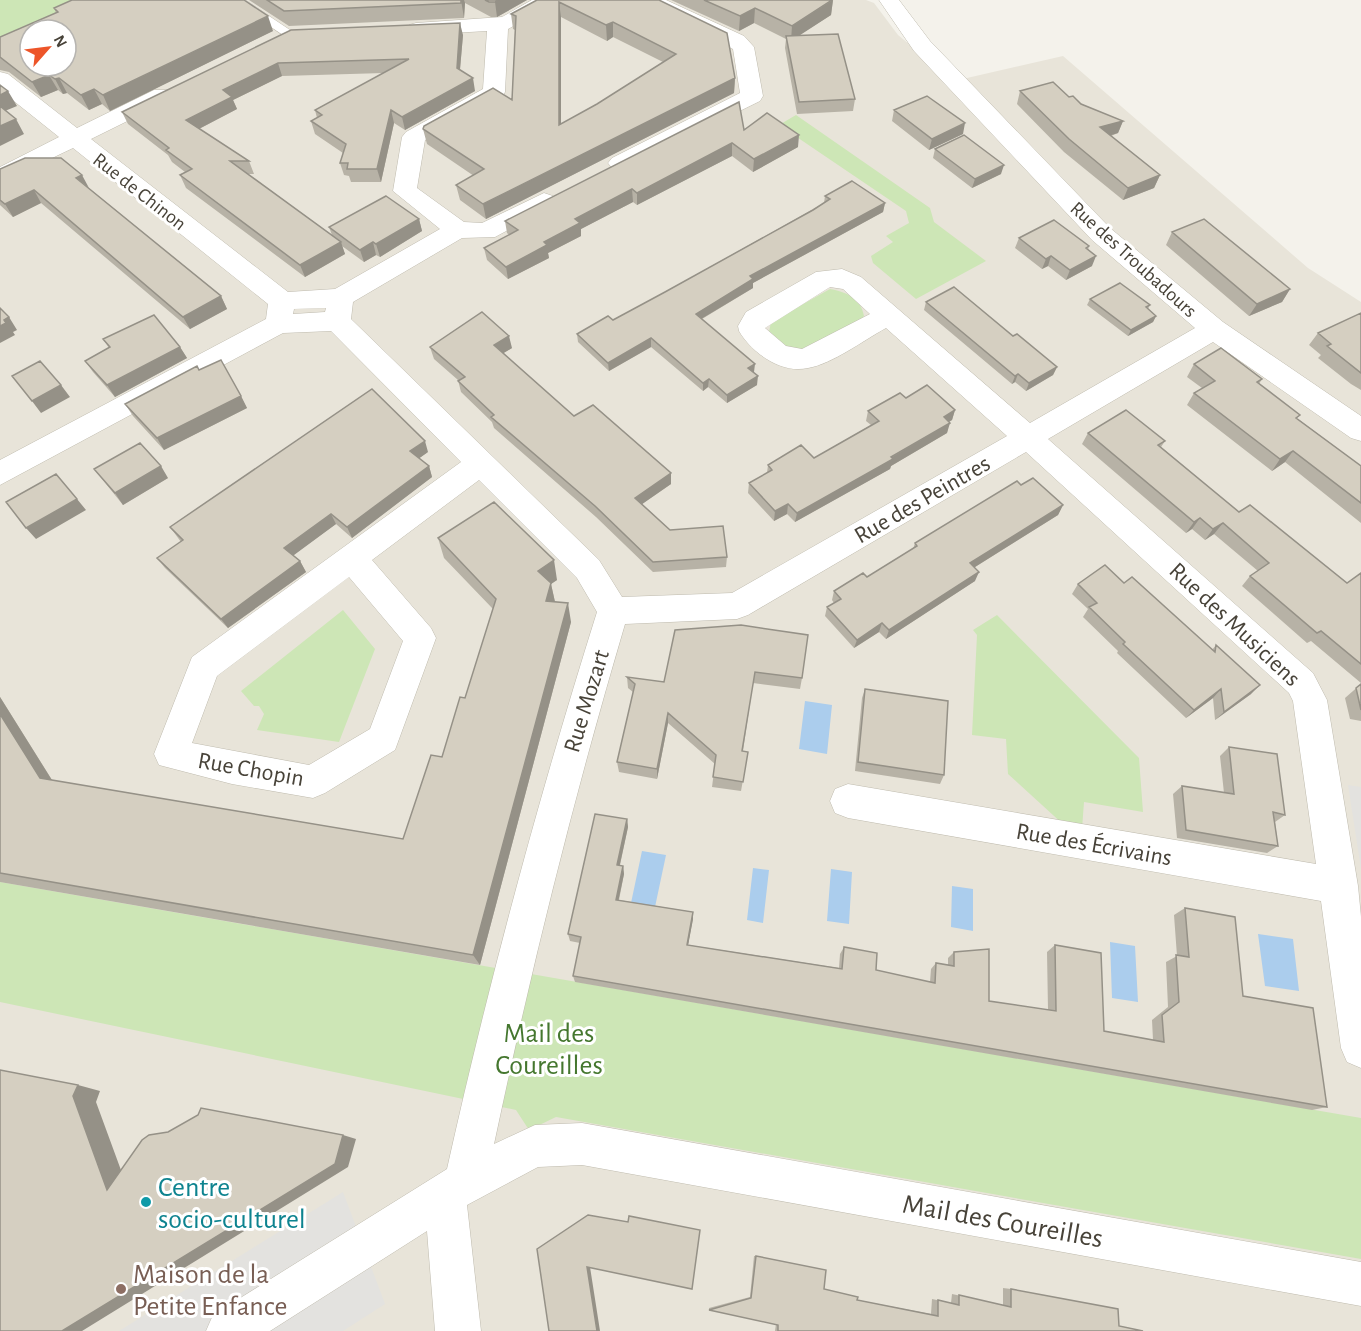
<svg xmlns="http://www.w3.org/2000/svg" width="1361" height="1331" font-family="'Alegreya Sans',sans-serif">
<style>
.residential{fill:#e8e4d9;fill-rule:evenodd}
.green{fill:#cde6b6}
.parking{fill:#e3e2df}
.water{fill:#abcded}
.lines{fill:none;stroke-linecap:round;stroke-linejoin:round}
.lane-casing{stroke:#bfbbae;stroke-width:1}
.street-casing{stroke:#bfbbae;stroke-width:1}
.lane{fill:#fff;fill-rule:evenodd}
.street{fill:#fff;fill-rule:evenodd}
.wall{fill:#b7b2a6;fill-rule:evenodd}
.shaded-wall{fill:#959187}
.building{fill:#d5cfc1;stroke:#959187;stroke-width:1.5;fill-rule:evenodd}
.culture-dot{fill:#0f9aa8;stroke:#fff;stroke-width:2}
.education-dot{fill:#8d6e63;stroke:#fff;stroke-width:2}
.labels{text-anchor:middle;stroke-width:6;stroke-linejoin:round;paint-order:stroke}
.far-street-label{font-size:20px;fill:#484339;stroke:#fff}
.street-label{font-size:24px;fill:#484339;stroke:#fff}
.near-park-label{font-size:28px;fill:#45772f;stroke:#fff}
.near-culture-label{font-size:28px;fill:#0d838f;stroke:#fff;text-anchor:start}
.near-street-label{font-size:28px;fill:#484339;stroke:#fff}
.near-education-label{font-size:28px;fill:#785e54;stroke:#fff;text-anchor:start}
</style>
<rect width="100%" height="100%" fill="#f4f2eb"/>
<!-- residential -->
<path class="residential" d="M0,0H866L874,3L898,35L954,81L1063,56L1308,268L1361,302V1331H0ZM30,30H66V66H30Z"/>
<!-- green -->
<path class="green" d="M0,0H92L0,41Z
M796,115L930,208L934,222L986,261L916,299L873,263L871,256L893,242L886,236L909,223L906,211L779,125Z
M830,289C846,292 861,298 864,316L858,323L801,352L785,349L769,332L771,322Z
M343,610L375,649L339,742L257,730L264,714L259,706H254L241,691Z
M997,615L1139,758L1143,812L1084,802L1082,829L1065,826L1008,774L1006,739L972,735L977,635L973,630Z
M0,882L1361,1118V1259L556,1117L529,1130L516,1110L0,1002Z"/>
<!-- parking -->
<path class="parking" d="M1348,785L1361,787V869Z
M343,1192L385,1304L343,1331H119Z"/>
<!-- water -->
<path class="water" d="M805,701L832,705L827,754L799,749Z
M642,851L666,855L655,907L631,903Z
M753,868L769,870L763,923L747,920Z
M831,869L852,872L849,924L827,921Z
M952,886L973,889V931L951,927Z
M1258,934L1293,939L1299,991L1265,986Z
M1110,942L1135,946L1138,1002L1112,998Z"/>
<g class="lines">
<defs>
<path id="lane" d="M231,0H245L296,34L294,37H286Z"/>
<path id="street" d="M532,0H557L554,4L508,29L505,92L502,97L425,140L417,188L464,222L482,223L544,193L553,196L556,201L553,206L495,237L462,238L353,302L351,319L599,560L622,597L732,593L1007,436L886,328C864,340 832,364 808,368C781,374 752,353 739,331L738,326L746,312L816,272L842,269L861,277L1030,423L1195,328L1092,240L914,51L879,0H899L930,41L1110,228L1223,322L1361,416V441L1351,438L1213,342L1048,439L1313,673L1327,700L1358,886L1361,917V1068L1347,1062L1341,1048L1321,901L848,818L835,813L830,801L835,789L848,784L1316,864L1293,701L1289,693L1026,452L748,615L737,619L625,624C574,796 531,969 494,1144L535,1125L582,1123L1361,1262V1306L582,1165L538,1167L467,1205L481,1331H435L427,1231L270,1331H206L213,1315L447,1169C489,981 539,796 597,612L577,578L479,480L372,560L431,628L436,638L395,750L325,793L313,798L232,784L159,765L154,754L192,657L461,462L331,331L283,333L0,485V460L266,319L268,304L73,148L0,183V167L59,137L0,90V72L8,74L77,128L154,90H170L173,95L170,100L91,139L288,292L335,289L440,229L393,191L402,137L406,132L483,89L487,31L416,35L409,33L405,29L409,25L416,23L502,17ZM830,287L843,289L870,314L802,349L786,346L765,328ZM326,308L325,312L293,314L294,309ZM349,577L403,641L370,729L309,765L192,743L217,676Z
M639,0H666L744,36L754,47L763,96L760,101L620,170L612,168L608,163L612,158L740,93L733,49L642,4Z"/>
</defs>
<!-- lane casing -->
<use href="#lane" class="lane-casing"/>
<!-- street casing -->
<use href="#street" class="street-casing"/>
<!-- lane -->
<use href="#lane" class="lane"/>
<!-- street -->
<use href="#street" class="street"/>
</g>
<!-- wall -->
<path class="wall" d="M249,0H527L497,17H491L465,3L464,18L289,26Z
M536,0H659L735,78L734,93L486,219L460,200L456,185L474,176L427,144L423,129L512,100L515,30L513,29L511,14ZM561,17L607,41L613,37L663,62L597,104L561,124Z
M671,0H833L831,15L799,35L855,99L853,111L797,114L785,48L786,39L754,23L739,31Z
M54,8L273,31L110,111L102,104L89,110L67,93L63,94L58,90L41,97L9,72L0,70V37L56,13Z
M291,30L463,35L460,70L475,91L405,130L394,123L381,182H351L349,176L344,175L340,163L343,153L315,134L311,121L317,118L315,110L384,73L282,76L233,100L237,109L199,129L249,161L254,174H248L332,235L329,227L419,219L422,231L380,257L376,255L364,262L342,246L345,254L305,277L186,188L180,175L185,172L172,162L168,155L128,124L122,112Z
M1020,91L1069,97L1081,104L1123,121L1118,133L1111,136L1160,175L1154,188L1123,200L1064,152L1017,104Z
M894,110L963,134L929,150L892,121Z
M744,130L798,147L753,172L732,156L637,205L633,202L581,229V236L548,253L549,258L508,279L487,260L484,248L509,235L507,233L505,221Z
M935,149L1001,174L972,188L933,158Z
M0,169L89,188L221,296L227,309L190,329L41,203L13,217L0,205Z
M825,196L885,203L883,212L753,283V288L702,319L754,372L757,385L727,403L708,387L703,391L651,347L609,371L578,342L577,334L613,320L665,292L824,203Z
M1172,232L1290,289L1282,302L1249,316L1166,245Z
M1019,238L1089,246L1088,250L1092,266L1066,280L1048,266L1042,269L1015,248Z
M1090,299L1150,305L1148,309L1156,316L1153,322L1128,336L1087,305Z
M926,302L1013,336L1057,367L1053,375L1026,391L1015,382L1012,384L924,310Z
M1361,313V390L1351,384L1318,358L1321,355L1309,345L1318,333Z
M103,339L180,347L187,358L115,397L93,372L85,361L109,348Z
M430,347L512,348L503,353L574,416L671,473V484L642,504L670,530L727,557L726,567L653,572L596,517L494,428L492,422L461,392L458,380L434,359Z
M1194,364L1262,379L1259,384L1300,415L1297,418L1361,466V523L1285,462L1272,471L1187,405L1194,393L1202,388L1187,377Z
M199,370L241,396L247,408L164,450L133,416L125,404Z
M906,398L955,410L952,420L949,422L947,433L891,466L890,469L795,522L787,514L774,521L748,493L749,483L767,473L768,465L814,458L871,425L866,421L868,411Z
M1088,433L1165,441L1161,447L1239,512L1347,583L1361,573V683L1311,641L1307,643L1242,586L1250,576L1258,571L1214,534L1205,540L1192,529L1186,533L1082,444Z
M428,452L419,458L429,466L432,477L352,538L336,524L293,555L300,561L306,572L228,628L165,568L157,558L181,542L170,527Z
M94,469L168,478L123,505Z
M1021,485L1063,505L1058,515L975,567V581L886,639L879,632L854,648L825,616L827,607L834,603L832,600L834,591L867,577L913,549L915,543Z
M438,538L557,580L551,584L555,602L571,622L480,965L0,882V697L52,780L403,839L442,757L465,698L493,609L444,558Z
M1124,583L1212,650L1216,645L1251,694L1215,720L1213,698L1186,718L1117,653L1118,651L1083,617L1088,609L1072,594L1078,584Z
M675,630L802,678L800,689L753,683L743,751L748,752L741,791L712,787L715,764L668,723L657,779L619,772L617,762L633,692L628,688L627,677L664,682Z
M1361,684V721L1350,719L1345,698Z
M865,689L944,775L940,784L855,771L862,698Z
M1229,747L1285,815L1275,822L1278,846L1267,853L1177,838L1173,794L1182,786L1224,793L1220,756Z
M627,819L628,827L620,865L623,866L624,874L619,900L693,912V919L688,945L839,968L840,954L844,947L876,970L930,982L931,969L936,963L948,965V958L954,952L989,1001L1048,1010L1047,952L1055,945L1104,1031L1153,1040L1152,1020L1168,1007L1166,962L1177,956L1174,915L1185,908L1243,996L1327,1107L1312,1110L575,982L573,976L580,943L570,941L568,934Z
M754,1256H756L824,1289L857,1300L931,1314L932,1299L951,1303L952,1294L1003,1305V1288L1011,1289L1119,1326L1143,1331H775L776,1324L709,1310V1308L750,1297Z"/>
<!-- shaded-wall -->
<path class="shaded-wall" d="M461,0H464L465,3L464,18Z
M498,0H527L497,17L495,2Z
M833,0L831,15L791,41L792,26Z
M559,2L561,17V140L559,125Z
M755,8L754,23L739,31L740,16Z
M268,16L273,31L110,111L103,95Z
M613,22V37L607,41L606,25Z
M460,23L463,35L459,80L457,68Z
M278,63L282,76L233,100L237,109L191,133L186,120L223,90Z
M49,75L58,90L41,97L32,82Z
M59,78L67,93L63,94L55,79Z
M473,78L475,91L405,130L402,117Z
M735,78L734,93L486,219L483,204Z
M94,89L102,104L89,110L81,95Z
M8,91L17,106L0,113V95Z
M391,110L394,123L381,182L377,169Z
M16,119L24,134L0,146V126Z
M1123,121L1118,133L1095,140L1100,127Z
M965,123L963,134L929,150L932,139Z
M799,135L798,147L753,172L754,159Z
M732,143V156L637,205V193Z
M1004,165L1001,174L972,188L975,179Z
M82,175L89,188L76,178Z
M1160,175L1154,188L1123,200L1128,188Z
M632,189L633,202L581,229V236L548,253L549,258L508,279L506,267L544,242L575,219Z
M34,190L41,203L13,217L5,204Z
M885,203L883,212L753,283V288L696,322V314L750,276Z
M419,219L422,231L380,257L376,244Z
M341,242L345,254L305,277L300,265Z
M373,242L376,255L364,262L360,250Z
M1051,256L1048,266L1042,269L1046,259Z
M1096,256L1092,266L1066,280L1070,270Z
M1290,289L1282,302L1249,316L1257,304Z
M221,296L227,309L190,329L183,317Z
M1156,316L1153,322L1128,336L1131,330Z
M9,317L17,330L13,332L15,335L0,343V326L4,320Z
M509,336L512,348L497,357L494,345Z
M651,338V347L609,371L608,363Z
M180,347L187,358L115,397L107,385Z
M755,364L754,372L747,377L748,368Z
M1057,367L1053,375L1026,391L1029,383Z
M1018,374L1015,382L1012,384L1015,376Z
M758,376L757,385L727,403V395Z
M709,379L708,387L703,391V383Z
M61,385L70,397L41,413L32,401Z
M241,396L247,408L164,450L157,438Z
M955,410L952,420L940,427L944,417Z
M950,423L947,433L891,466L890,469L795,522L797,513Z
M425,441L428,452L414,462L410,451Z
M1293,451L1285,462L1272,471L1280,459Z
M161,466L168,478L123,505L115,493Z
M429,466L432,477L352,538L347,527Z
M671,473V484L635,509V498Z
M77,499L86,510L36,539L26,528Z
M788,504L787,514L774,521L775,511Z
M1063,505L1058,515L967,572L970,563Z
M331,514L336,524L290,558L284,548Z
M1200,518L1192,529L1186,533L1194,522Z
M1223,523L1214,534L1205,540L1213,529Z
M554,560L557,580L551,584L555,602L550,619L538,571Z
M300,561L306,572L228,628L221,619Z
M979,572L975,581L886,639L889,630Z
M568,603L571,622L480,965L473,955Z
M882,623L879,632L854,648L857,640Z
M1260,685L1251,694L1215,720L1224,712Z
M1221,689L1213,698L1186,718L1194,710Z
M0,697L60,793L40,778L0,714Z
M668,713V723L657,779V769Z
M627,819L628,827L618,873L617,865Z
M623,866L624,874L617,907L616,900Z
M693,912V919L687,951V945Z
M78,1085L100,1091L96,1102L129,1192L107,1190L73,1096Z
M343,1135L356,1139L348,1167L82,1331H62Z
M587,1267H590L600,1331H597Z"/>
<!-- building -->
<path class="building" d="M72,0H244L268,16L103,95L94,89L81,95L59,78L55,79L49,75L32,82L0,57V37L58,12L54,8ZM30,30H66V66H30Z
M267,0H461V3L284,11Z
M485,0H498L495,2H489Z
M537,0H659L727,33L735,78L483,204L456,185L484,169L423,129L424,126L493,88L512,100L516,16L511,14ZM559,2L606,25L613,22L676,54L597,104L559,125Z
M704,0H832L792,26L755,8L740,16Z
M460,23L457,68L473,78L402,117L391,110L377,169H347L348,163H340L346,144L311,121L322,115L315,110L409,59L278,63L223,90L232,97L186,120L249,161H230L341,242L300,265L180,175L192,169L166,150L169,148L122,112L291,30Z
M838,34L855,99L799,102L786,36Z
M1053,82L1069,97L1073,96L1081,104L1123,121L1100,127L1160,175L1128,188L1069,139L1020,91Z
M0,85L8,91L0,95Z
M927,96L965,123L932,139L894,110Z
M739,102L744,130L767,113L799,135L754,159L732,143L637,193L632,189L575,219L580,223L544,242L547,245L506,267L484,248L518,230L505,221Z
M0,106L16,119L0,126Z
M964,135L1004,165L975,179L935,149Z
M25,158H61L82,175L76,178L221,296L183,317L34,190L5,204L0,200V169Z
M852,181L885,203L750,276L753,279L696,314L755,364L748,368L758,376L727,395L709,379L703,383L651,338L608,363L577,334L608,316L613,320L665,292L813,210L830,199L825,196Z
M386,196L419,219L376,244L373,242L360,250L329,227Z
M1204,219L1290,289L1257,304L1172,232Z
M1054,220L1089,246L1086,248L1096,256L1070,270L1051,256L1046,259L1019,238Z
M1120,283L1150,305L1146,307L1156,316L1131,330L1090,299Z
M954,287L1013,336L1017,334L1057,367L1029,383L1018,374L1015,376L926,302Z
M0,308L9,317L4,320L6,323L0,326Z
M482,312L509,336L494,345L574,416L593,405L671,473L635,498L670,530L723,526L727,557L653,562L595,506L491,417L494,415L458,381L465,377L430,347Z
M1361,313V373L1327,346L1331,344L1318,333Z
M154,315L180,347L107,385L85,361L110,347L103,339Z
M1221,348L1262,379L1257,382L1300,415L1296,418L1361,466V503L1293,451L1280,459L1194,393L1215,381L1194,364Z
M221,360L241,396L157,438L125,404L197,366L199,370Z
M40,361L61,385L32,401L12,376Z
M927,385L955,410L944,417L950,423L891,457L893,459L797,513L788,504L775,511L749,483L772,470L768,465L801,445L814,458L879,421L868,411L900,393L906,398Z
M372,389L425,441L410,451L429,466L347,527L331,514L284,548L300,561L221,619L157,558L183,540L170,527Z
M1126,410L1165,441L1158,445L1239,512L1250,505L1347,583L1361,573V664L1321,631L1317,633L1250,576L1269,563L1223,523L1213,529L1200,518L1194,522L1088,433Z
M140,443L161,466L115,493L94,469Z
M56,474L77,499L26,528L6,502Z
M1033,478L1063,505L970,563L979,572L889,630L882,623L857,640L827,607L841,599L834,591L863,573L867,577L917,546L915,543L1017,481L1021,485Z
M494,502L554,560L538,571L551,583L546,601L568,603L473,955L0,873V714L40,778L403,839L431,755L442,757L460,697L465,698L496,599L438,538Z
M1105,565L1124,583L1132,577L1215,652L1216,645L1260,685L1224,712L1221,689L1194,710L1123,644L1125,642L1089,607L1097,603L1078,584Z
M741,625L808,635L802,678L755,672L742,751L748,752L743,782L713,777L716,755L668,713L657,769L617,762L635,684L627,677L664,682L675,630Z
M1361,684V710L1356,688Z
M865,689L948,701L944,775L858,762Z
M1229,747L1277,754L1285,815L1273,812L1278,846L1186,830L1182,786L1234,794Z
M595,814L627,819L617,865L623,866L616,900L693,912L687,945L842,969L844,947L877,953L876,970L935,983L936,963L954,966V952L989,949V1001L1056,1011L1055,945L1101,953L1104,1031L1164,1042L1162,1015L1179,1002L1176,955L1189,957L1185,908L1235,917L1243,996L1313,1008L1327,1107L573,976L581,937L568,934Z
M0,1070L78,1085L73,1096L107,1190L142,1140L149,1135L168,1132L198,1115L201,1108L343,1135L335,1164L62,1331H0Z
M588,1215L628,1222L629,1216L700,1230L692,1289L587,1267L597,1331H549L537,1249Z
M756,1256L826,1270L824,1289L858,1297L857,1300L938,1316V1300L959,1305V1295L1011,1307V1289L1118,1309L1119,1326L1143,1331H778V1325L709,1310L751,1298Z"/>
<!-- markers -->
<circle class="culture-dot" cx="146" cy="1202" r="6"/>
<circle class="education-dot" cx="121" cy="1289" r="6"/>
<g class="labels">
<!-- far-street labels -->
<g class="far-street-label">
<text transform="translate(140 191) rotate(38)" y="7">Rue de Chinon</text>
<text transform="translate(1134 259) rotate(42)" y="7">Rue des Troubadours</text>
</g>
<!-- street labels -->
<g class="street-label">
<text transform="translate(922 499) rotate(-30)" y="8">Rue des Peintres</text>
<text transform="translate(1235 624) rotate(43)" y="8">Rue des Musiciens</text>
<text transform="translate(586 701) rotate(-73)" y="8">Rue Mozart</text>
<text transform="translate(251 769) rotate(10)" y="8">Rue Chopin</text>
<text transform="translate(1094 844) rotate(10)" y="8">Rue des Écrivains</text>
</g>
<!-- near-park labels -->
<g class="near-park-label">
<text x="549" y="1042">Mail des<tspan x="549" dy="32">Coureilles</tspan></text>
</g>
<!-- near-culture labels -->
<g class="near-culture-label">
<text x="158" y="1196">Centre<tspan x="158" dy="32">socio-culturel</tspan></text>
</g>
<!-- near-street labels -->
<g class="near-street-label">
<text transform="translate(1003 1220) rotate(10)" y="10">Mail des Coureilles</text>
</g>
<!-- near-education labels -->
<g class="near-education-label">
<text x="133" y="1283">Maison de la<tspan x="133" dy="32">Petite Enfance</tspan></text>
</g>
</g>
<!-- north arrow -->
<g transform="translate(48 48) rotate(62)"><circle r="28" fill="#ffffff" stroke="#b6b4b0" stroke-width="1.5"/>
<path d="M0-4.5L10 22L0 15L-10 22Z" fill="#ed5529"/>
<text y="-9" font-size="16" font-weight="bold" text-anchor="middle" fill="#484339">N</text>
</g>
</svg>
